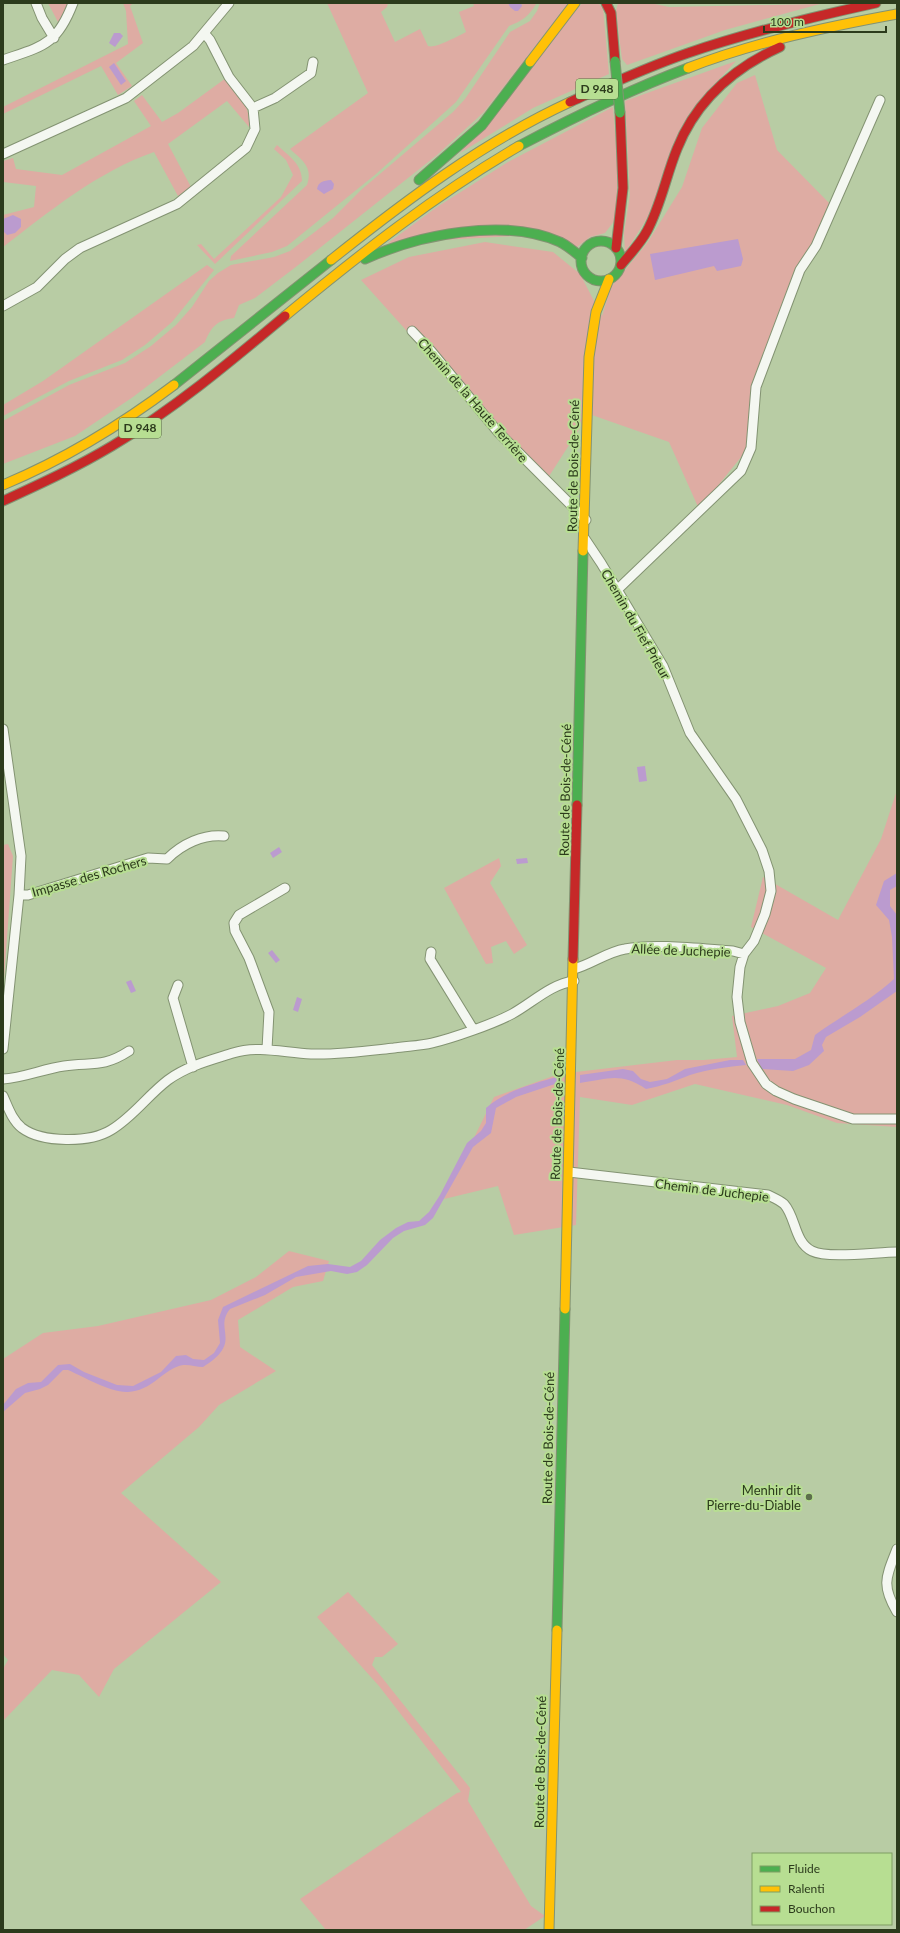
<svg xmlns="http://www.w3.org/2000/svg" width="900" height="1933" font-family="Lato,sans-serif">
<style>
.green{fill:#deaca3}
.water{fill:#bb9bcf}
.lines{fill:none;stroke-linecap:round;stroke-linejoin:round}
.street-casing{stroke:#839372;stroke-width:11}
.fast-casing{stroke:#839372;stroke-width:11}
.slow-casing{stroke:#839372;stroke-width:11}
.jam-casing{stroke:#839372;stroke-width:11}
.street{stroke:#f4f7f1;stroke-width:9}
.fast{stroke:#4caf50;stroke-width:9}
.slow{stroke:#ffc107;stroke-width:9}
.jam{stroke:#c62828;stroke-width:9}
.fast-bridge-casing{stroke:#839372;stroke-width:11;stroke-linecap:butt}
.fast-bridge{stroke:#4caf50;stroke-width:9}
.poi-dot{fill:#5d6e4c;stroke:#b7de92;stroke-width:1.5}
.labels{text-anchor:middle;stroke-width:4;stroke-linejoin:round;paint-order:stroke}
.shield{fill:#b7de92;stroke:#566c3f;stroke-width:1}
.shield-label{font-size:12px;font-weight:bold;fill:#2c3b1c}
.street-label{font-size:13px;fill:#2c3b1c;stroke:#b7de92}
.poi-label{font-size:13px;fill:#2c3b1c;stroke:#b7de92;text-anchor:end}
</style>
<rect width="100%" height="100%" fill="#b8cca4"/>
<!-- green -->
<path class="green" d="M48,3H68L56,28L58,22Z
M123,3H133L130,6L143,43L116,63L132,86L118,95L101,66L3,114V107L128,44L126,11Z
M327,3H388L387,7L381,12L395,42L420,29L428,46C435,49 458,36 466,32L459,12L474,6L473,3H508L522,6L521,3L536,4C529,16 522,21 509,26L456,102L376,174L287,246L272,252L230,261L231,256L307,185C313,167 303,161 290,149L368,93Z
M540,3H569L484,112L437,155L297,266L255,298L239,305L234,318C217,320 211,327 205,342L133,397L75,436L3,464V421L69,385L125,363L151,346L176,325L192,307L209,281L218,273L231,265L274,257L290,251L333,218L361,190L453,112L465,99L510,32L530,21L537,11Z
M582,3H598L603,8L609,74L533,108L460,153Z
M618,3H650L669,7L820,4L725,30L627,65L622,59L616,11Z
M736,61L702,98L651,212L625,253L624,233L630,195L625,101Z
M755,75L777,150L833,207L760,365L746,451L699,509L669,442L589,414L544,484L361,280L409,257L485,242L553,252L580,274L602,316L611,287L648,242L682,187L702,128L737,83Z
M226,78C240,95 250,104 249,127L227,101L168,144L191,187L178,196L154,152C97,172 50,211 3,247V215L34,207L36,186L3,182V161L13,158L16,169L62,175L151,126L134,101L142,95L162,122L178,113Z
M613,107L618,175L615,220L605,233L590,237L577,247L548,234L388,243L437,207L508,162Z
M277,145C289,156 302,164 302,181L215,264L197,245L201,244L214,259L281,197L293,175L286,160L274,149Z
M207,265L214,270L172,322L145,345L122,360L69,381L3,416V405L43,381Z
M897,790V1127L837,1123L787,1105L695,1084L632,1105L580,1097L576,1225L514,1235L498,1186L444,1199L494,1097L559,1074L677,1060H704L737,1057L732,1016L778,1006L810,993L826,968L751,927L763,877L838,920L881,839Z
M8,844L13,856L3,992V845Z
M499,858L501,866L490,883L527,945L514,954L506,941L491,947L493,963L486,964L444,888Z
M289,1251L329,1261L323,1281L293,1287L238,1320L240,1347L276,1371L219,1405L199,1427L121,1493L221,1582L114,1669L99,1697L79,1675L52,1670L3,1721V1669L8,1660L3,1654V1359L43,1333L98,1326L211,1300L256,1277Z
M348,1592L398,1644L382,1657H375L372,1665L470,1788L468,1801L531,1906L545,1916L524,1930H326L300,1899L457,1793L461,1792L379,1686L317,1617Z"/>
<!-- water -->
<path class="water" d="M508,3H521L522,6L518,11H515L510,7Z
M114,33H120L123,36L115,47L109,43Z
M114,63L126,81L121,85L109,67Z
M331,180L334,184L333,189L324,194L317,189C319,181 323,181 331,180Z
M13,215L21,219V227L15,233L7,235L3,231V219Z
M738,239L743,259L741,266L717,271L714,266L655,280L650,254Z
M645,766L647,781L639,782L637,767Z
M279,847L282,852L273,858L270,853Z
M527,858L528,863L517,864L516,859Z
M897,873V886L890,890V906L897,915V991L860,1017L826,1037L822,1045L824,1051L809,1065L793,1071L762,1069L757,1059H795L811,1050L815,1035C841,1016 870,1001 894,979L892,937L889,920L876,905L884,881Z
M272,950L280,960L276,963L268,953Z
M131,980L136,991L131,993L126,982Z
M297,997L302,999L298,1012L293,1010Z
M730,1060H743L746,1065C728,1067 708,1069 690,1075C675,1081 662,1086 646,1089C620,1072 609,1079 580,1083V1075L623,1069L633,1071L641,1079L650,1082L667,1079L685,1069Z
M559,1076L558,1083L516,1097L496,1108L491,1133L473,1147L433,1218L425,1225L404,1231L393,1238L367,1265L357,1272L347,1274L331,1271L296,1277L265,1295L230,1309C213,1330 244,1342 203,1367C195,1367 186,1363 179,1366C161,1372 151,1391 128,1392C111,1393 84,1377 68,1370H63L48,1385L40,1389L25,1393L3,1412V1405L16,1389L28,1383L41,1382L58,1365L70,1364L84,1372L117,1385L133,1386L161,1372L176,1356L186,1355L193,1359L204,1360L214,1353L220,1343L218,1320L223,1307L308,1266L328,1264L350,1267L361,1261L380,1240L396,1228L408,1222L419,1221L429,1212L440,1195L467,1143L481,1131L486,1123V1108C506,1090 534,1084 559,1076Z"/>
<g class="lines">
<defs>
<path id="street" d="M36,3L42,18L54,38
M3,60C43,46 57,45 73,3
M253,108L275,98L311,73L313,62
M3,154L126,98L193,46L229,3
M3,306L37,287L65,259L80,248L177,204L246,148L255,129L253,108L229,77L210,40L204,33
M412,331L431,351L498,432L586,520
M585,539L601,563L663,666L690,733L736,799L762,850L769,871L771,891L765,914L754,941L744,954L740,967L737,997L740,1022L752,1063L766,1084L776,1091L794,1099L853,1119H897
M618,589L741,471L751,448L756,387L800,270L816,246L880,100
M3,729L21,856L19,895L3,1049
M19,895H28L148,858L167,859C182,844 203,834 224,836
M431,952L430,959L473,1029
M574,969C592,964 607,952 625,949C654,943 703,949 733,951L744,954
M178,985L173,998L193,1067
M267,1049L269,1012L249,958L235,931L234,923L239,915L285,888
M3,1079C23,1078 43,1069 64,1066C91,1062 103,1068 129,1051
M3,1096C8,1107 12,1120 22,1128C42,1143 90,1143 111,1130C133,1117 148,1095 168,1080C187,1066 211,1060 233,1053C259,1045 285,1053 311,1054C339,1055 367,1051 394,1048C406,1046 420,1046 432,1043C453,1038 493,1024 512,1014C532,1003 551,984 574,981
M569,1172L768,1195C774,1198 779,1200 784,1204C796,1217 794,1242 812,1251C828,1259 877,1252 897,1252
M897,1549C886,1577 881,1585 897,1612"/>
<path id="fast" d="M519,146C574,117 629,90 688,68
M419,180L482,125L530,62
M581 261a20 20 0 1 1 40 0a20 20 0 1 1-40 0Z
M365,259C418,235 504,217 560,242C568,246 575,252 582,258
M174,385L331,260
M577,805L583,551
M557,1630L565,1309"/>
<path id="slow" d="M530,62L575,3
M688,68C755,42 826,27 897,14
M331,260C405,201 483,142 570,102
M285,316C360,254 435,195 519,146
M3,485C65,459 121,425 174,385
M583,551L589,357L596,312L609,279
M565,1309L573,959
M549,1930L557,1630"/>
<path id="jam" d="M606,3L611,13L615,61
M570,102C608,85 647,67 688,53C749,32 812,17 876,3
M616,248L623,188L620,113
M621,265C630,254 640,244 647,231C661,205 666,176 677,149C696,101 734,68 780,47
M3,501C40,484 77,467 112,446C174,409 230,362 285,316
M573,959L577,805"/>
</defs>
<!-- street casing -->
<use href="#street" class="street-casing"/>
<!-- fast casing -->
<use href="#fast" class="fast-casing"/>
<!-- slow casing -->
<use href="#slow" class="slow-casing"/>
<!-- jam casing -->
<use href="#jam" class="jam-casing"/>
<!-- street -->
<use href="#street" class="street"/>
<!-- fast -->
<use href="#fast" class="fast"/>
<!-- slow -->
<use href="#slow" class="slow"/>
<!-- jam -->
<use href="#jam" class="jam"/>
<defs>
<path id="fast-bridge" d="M615,61L620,113"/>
</defs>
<!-- fast-bridge casing -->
<use href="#fast-bridge" class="fast-bridge-casing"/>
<!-- fast-bridge -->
<use href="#fast-bridge" class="fast-bridge"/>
</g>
<!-- markers -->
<circle class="poi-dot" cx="809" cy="1497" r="4"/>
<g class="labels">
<!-- shield labels -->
<g class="shield">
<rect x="576" y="79" width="42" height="20" rx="3"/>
<rect x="119" y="418" width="42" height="20" rx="3"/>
</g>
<g class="shield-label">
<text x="597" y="93">D 948</text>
<text x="140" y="432">D 948</text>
</g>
<!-- street labels -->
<g class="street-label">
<text transform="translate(473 400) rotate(49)" y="5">Chemin de la Haute Terrière</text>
<text transform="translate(573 466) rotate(-89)" y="5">Route de Bois-de-Céné</text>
<text transform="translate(636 624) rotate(60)" y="5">Chemin du Fief Prieur</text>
<text transform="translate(565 790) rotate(-89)" y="5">Route de Bois-de-Céné</text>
<text transform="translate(89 876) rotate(-16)" y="5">Impasse des Rochers</text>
<text transform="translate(681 950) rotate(2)" y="5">Allée de Juchepie</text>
<text transform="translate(557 1114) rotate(-88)" y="5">Route de Bois-de-Céné</text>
<text transform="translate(712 1190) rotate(7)" y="5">Chemin de Juchepie</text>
<text transform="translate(548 1438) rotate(-89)" y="5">Route de Bois-de-Céné</text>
<text transform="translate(540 1762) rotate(-89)" y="5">Route de Bois-de-Céné</text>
</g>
<!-- poi labels -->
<g class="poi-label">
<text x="801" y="1495">Menhir dit<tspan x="801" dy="15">Pierre-du-Diable</tspan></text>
</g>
</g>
<!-- border -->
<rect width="900" height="1933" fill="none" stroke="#2c3b1c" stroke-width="8"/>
<!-- legend -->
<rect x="752" y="1853" width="140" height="72" fill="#b7de92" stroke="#7f9d63"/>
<rect x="760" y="1866" width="20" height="6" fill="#4caf50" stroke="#7f9d63"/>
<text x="788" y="1873" font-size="12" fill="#2c3b1c">Fluide</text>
<rect x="760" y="1886" width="20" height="6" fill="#ffc107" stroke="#7f9d63"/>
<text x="788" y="1893" font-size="12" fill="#2c3b1c">Ralenti</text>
<rect x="760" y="1906" width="20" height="6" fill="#c62828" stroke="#7f9d63"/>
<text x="788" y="1913" font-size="12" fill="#2c3b1c">Bouchon</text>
<!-- scale -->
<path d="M764 26v6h122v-6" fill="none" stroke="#2c3b1c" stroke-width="2"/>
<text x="770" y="26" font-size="12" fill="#2c3b1c" stroke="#b7de92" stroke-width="3" paint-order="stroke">100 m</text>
</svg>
